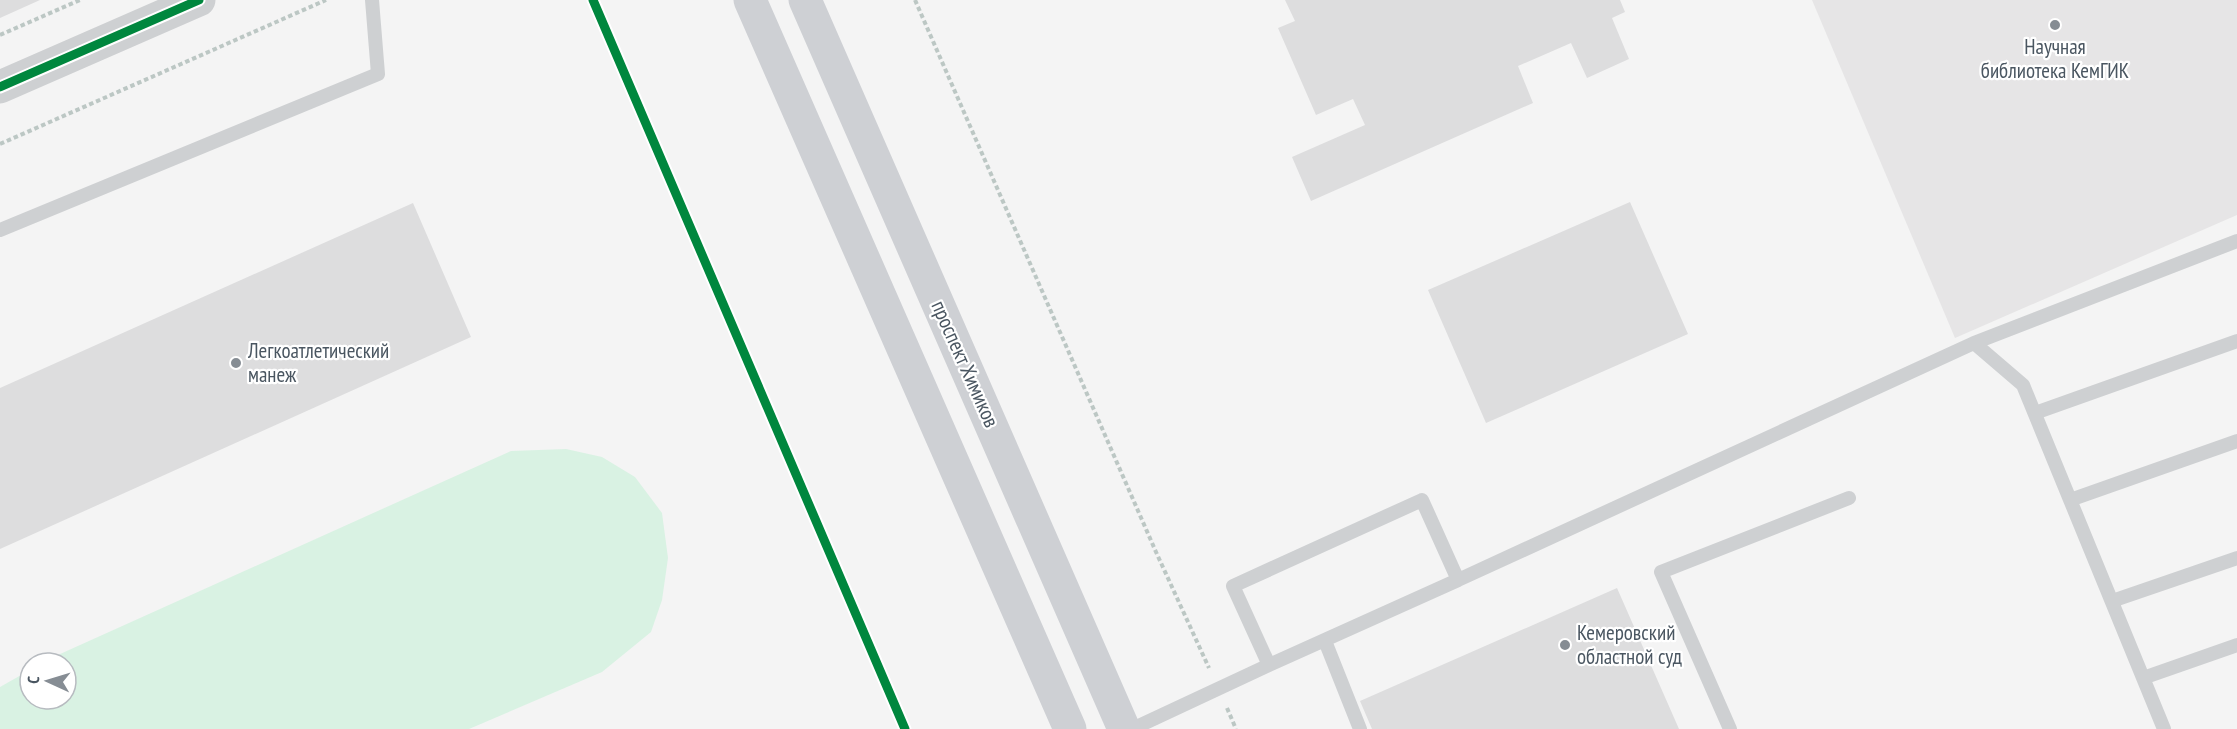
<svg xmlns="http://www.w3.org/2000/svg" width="2237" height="729" font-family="'PT Sans Narrow',sans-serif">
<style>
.education{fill:#e6e5e6}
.green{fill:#d9f2e3}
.building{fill:#ddddde}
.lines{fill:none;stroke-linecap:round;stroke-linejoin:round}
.path{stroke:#bcc7c4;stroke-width:4;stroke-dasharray:4.5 3;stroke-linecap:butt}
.service{stroke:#ced0d2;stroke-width:14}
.tertiary{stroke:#ced0d2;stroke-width:33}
.secondary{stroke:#ced0d4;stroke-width:33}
.cycleway-casing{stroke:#fff;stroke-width:13}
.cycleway{stroke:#00873e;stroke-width:9}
.poi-dot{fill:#868d94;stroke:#fff;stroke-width:2}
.labels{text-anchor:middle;stroke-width:4.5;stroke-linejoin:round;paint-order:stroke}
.poi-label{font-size:21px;fill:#4a5661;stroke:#fff;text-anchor:start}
.street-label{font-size:21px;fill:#4a5661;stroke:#fff}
</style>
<rect width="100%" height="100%" fill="#f4f4f4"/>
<!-- education -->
<path class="education" d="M1812,0H2237V215L1955,338Z"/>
<!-- green -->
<path class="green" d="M566,449L602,457L635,477L662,513L668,558L662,600L651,632L602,672L469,729H0V687L30,670V699H66V663H41L49,659L511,451Z"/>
<!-- building -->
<path class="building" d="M0,0H40L0,18Z
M1285,0H1620L1625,12L1612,18L1629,59L1587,78L1571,43L1518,66L1533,103L1311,201L1292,157L1365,125L1353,99L1316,115L1278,28L1295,21Z
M1630,202L1688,334L1486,423L1428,290Z
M413,203L471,337L0,549V388Z
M1617,588L1679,729H1372L1360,701Z"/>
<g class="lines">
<!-- path -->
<path class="path" d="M593,0L905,729
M915,0L1156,552L1209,668
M0,35L80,0
M0,144L326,0
M1227,708L1236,729"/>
<!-- service -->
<path class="service" d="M0,230L378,74L372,0
M1974,343L2023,385L2164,729
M2035,413L2237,341
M2070,500L2237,441
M1458,580L1974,343L2237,241
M2112,601L2237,558
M1325,641L1360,729
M2143,678L2237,645
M1132,729L1269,665L1458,580L1422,500L1233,586L1269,665
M1730,729L1661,572L1849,498"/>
<!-- tertiary -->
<path class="tertiary" d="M0,87L199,0"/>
<!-- secondary -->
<path class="secondary" d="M750,0L1070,729
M805,0L1124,729"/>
<defs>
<path id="cycleway" d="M593,0L905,729
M0,87L199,0"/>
</defs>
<!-- cycleway casing -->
<use href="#cycleway" class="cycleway-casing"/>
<!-- cycleway -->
<use href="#cycleway" class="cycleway"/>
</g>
<!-- markers -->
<g class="poi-dot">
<circle cx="2055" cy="25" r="6"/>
<circle cx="236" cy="363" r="6"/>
<circle cx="1565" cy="645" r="6"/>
</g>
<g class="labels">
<!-- poi labels -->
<g class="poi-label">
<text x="2055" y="54" text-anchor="middle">Научная<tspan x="2055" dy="24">библиотека КемГИК</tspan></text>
<text x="248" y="358">Легкоатлетический<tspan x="248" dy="24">манеж</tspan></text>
<text x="1577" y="640">Кемеровский<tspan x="1577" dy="24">областной суд</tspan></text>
</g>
<!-- street labels -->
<g class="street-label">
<text transform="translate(965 364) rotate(66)" y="7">проспект Химиков</text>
</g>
</g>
<!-- north arrow -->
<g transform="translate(48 681) rotate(274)"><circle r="28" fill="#ffffff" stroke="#b7bbc0" stroke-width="1.5"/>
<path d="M0-4.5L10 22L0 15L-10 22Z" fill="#868d94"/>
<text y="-9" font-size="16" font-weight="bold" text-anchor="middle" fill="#4a5661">С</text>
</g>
</svg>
